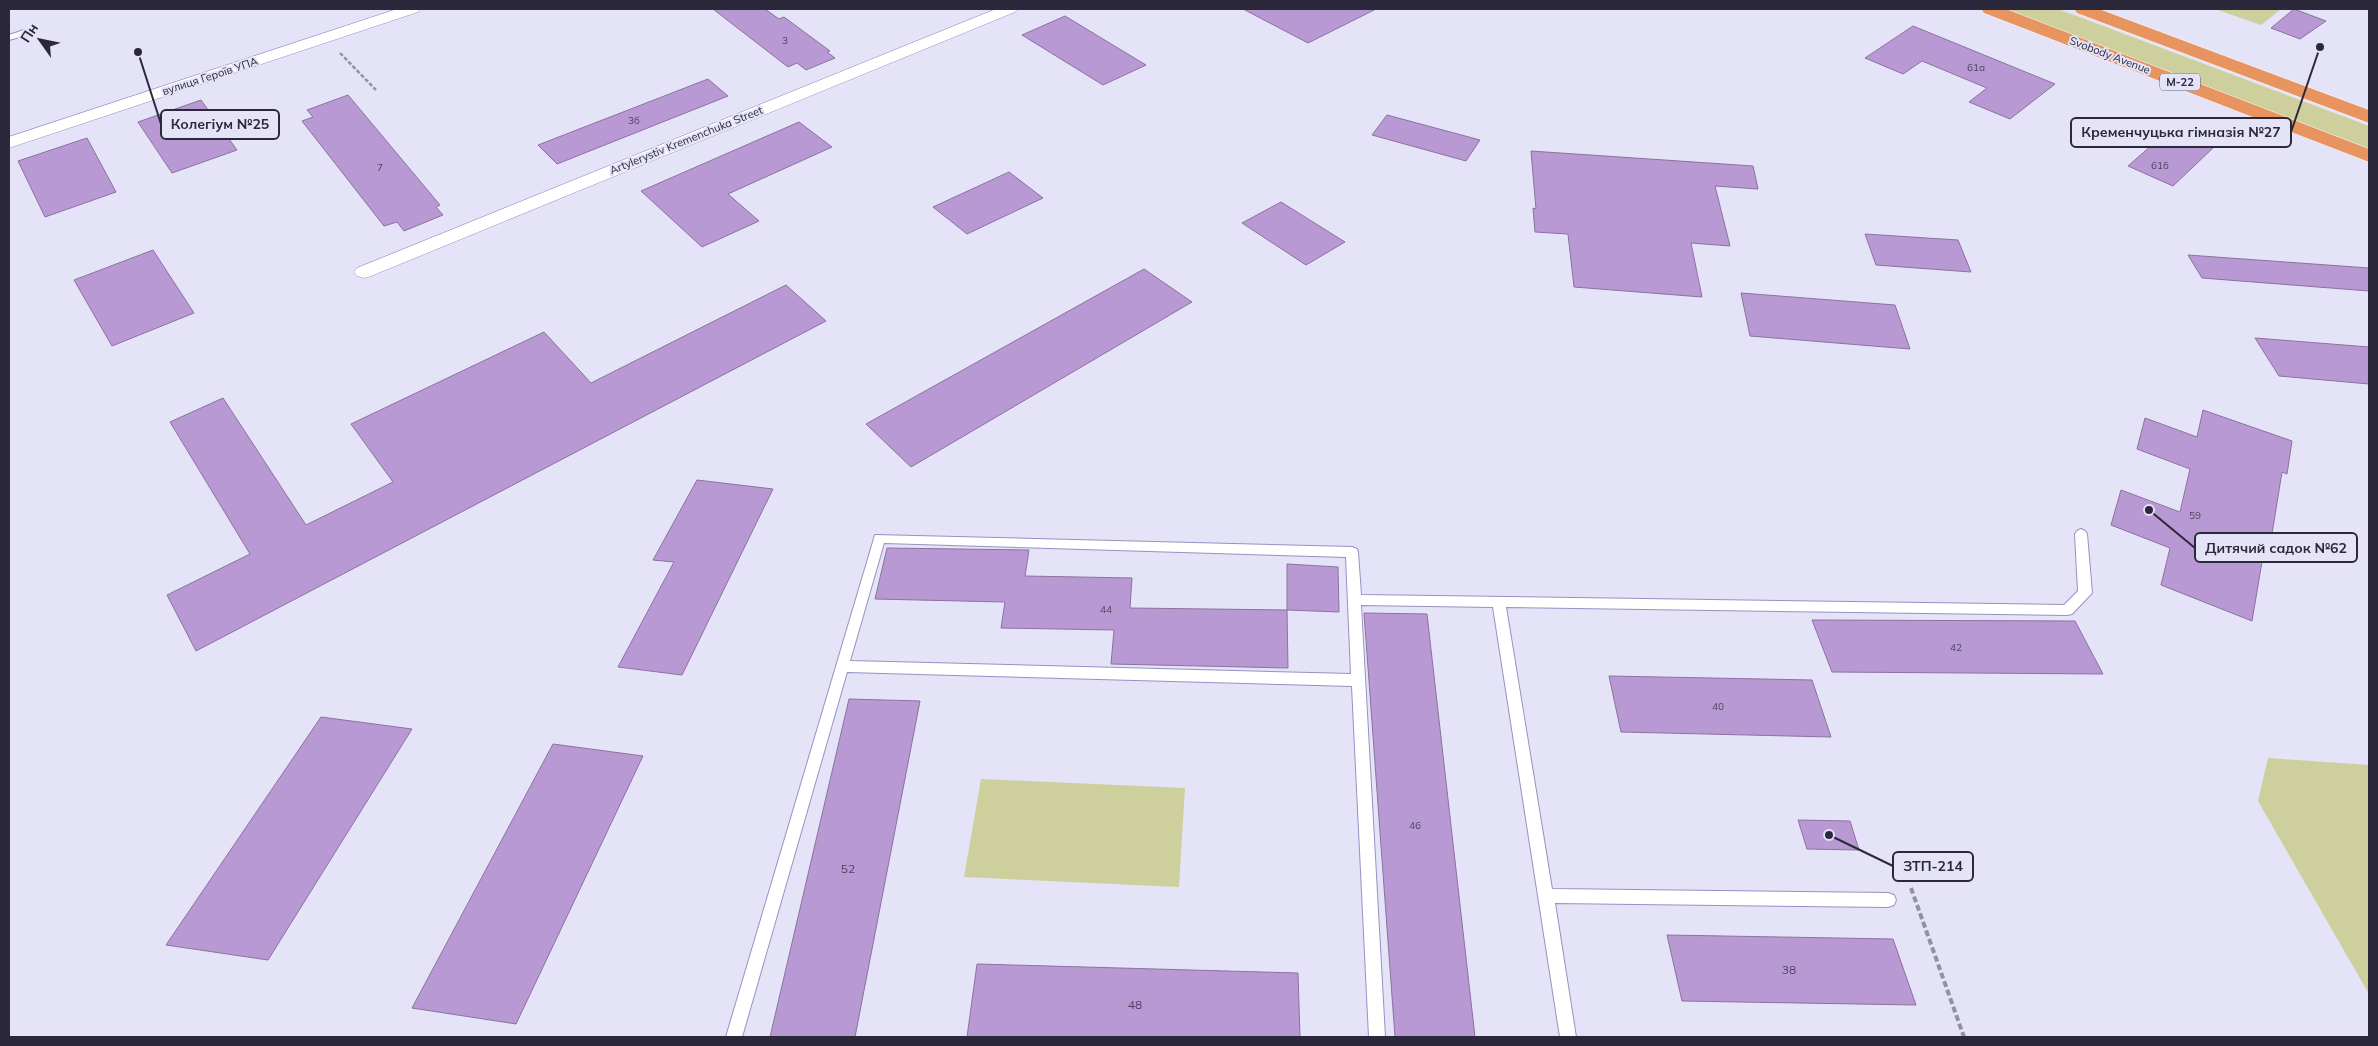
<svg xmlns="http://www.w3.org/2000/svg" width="2378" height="1046" font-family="Mulish,sans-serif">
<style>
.green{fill:#cdd09c}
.building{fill:#b999d3;stroke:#8b729f}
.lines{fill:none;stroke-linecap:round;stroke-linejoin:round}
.service-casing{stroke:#9791c3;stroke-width:2}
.minor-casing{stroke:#9791c3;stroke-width:1}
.trunk-casing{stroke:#fff;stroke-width:1}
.path-far1{stroke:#9290a4;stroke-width:2.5;stroke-dasharray:4 2;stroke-linecap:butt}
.path{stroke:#9290a4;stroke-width:4;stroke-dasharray:6 3;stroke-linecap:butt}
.service{fill:#fff;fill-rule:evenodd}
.minor{fill:#fff;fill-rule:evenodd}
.trunk{fill:#e79460;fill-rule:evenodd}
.labels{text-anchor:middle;stroke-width:4;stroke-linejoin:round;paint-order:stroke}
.number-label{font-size:10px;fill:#4e4462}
.far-street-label{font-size:11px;fill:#2b283c;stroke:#e4e3f8}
.shield{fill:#e4e3f8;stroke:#626074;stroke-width:1}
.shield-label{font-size:11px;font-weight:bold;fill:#2b283c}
.near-number-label{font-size:12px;fill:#4e4462}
.leader{fill:none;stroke:#2b283c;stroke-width:2}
.callout-dot{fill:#2b283c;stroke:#e4e3f8;stroke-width:2}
.callout{fill:#e4e3f8;stroke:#2b283c;stroke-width:2}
.callout-label{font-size:14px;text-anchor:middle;font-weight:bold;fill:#2b283c}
</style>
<rect width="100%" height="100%" fill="#e4e3f8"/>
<!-- green -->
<path class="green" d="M2006,9H2058L2369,126V149Z
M2215,9H2281L2261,25Z
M2268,758L2369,765V994L2258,801Z
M981,779L1185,788L1179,887L964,877Z"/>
<!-- building -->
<path class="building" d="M713,9H765L779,19L784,17L830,51L827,52L835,58L806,70L797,63L788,67Z
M1243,9H1376L1308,43Z
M2294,9L2326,21L2300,39L2271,28Z
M1065,16L1146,65L1103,85L1022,35Z
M1913,26L2055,84L2010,119L1969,102L1987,88L1922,61L1903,74L1865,58Z
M708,79L728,96L557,164L538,145Z
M348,95L440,205L436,207L443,215L404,231L397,222L384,226L302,121L313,117L307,110Z
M201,100L237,150L172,173L138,122Z
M1387,115L1480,140L1466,161L1372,135Z
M799,122L832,147L728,194L759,221L702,247L641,191Z
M2169,130L2213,148L2173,186L2128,166Z
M87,138L116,192L45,217L18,161Z
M1531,151L1753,166L1758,189L1715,186L1730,246L1691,243L1702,297L1574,287L1568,234L1535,232L1533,208L1536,209Z
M1009,172L1043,198L967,234L933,207Z
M1281,202L1345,242L1306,265L1242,223Z
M1865,234L1958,240L1971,272L1876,265Z
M153,250L194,313L112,346L74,280Z
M2188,255L2369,268V291L2202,278Z
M1144,269L1192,302L911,467L866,424Z
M786,285L826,321L196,651L167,595L250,554L170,422L223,398L306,525L393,482L351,424L544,332L591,383Z
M1741,293L1895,305L1910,349L1750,336Z
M2255,338L2369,347V384L2279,376Z
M2203,410L2292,441L2287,474L2282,472L2271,540L2266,538L2252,621L2161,585L2170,548L2111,525L2121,490L2180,512L2190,469L2137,449L2145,418L2197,437Z
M697,480L773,489L682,675L618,667L674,562L653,560Z
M887,548L1029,550L1025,576L1132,578L1130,608L1287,610L1288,668L1111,664L1114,630L1001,628L1005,602L875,599Z
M1287,564L1338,567L1339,612L1287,610Z
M1364,613L1427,614L1475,1037H1395Z
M1812,620L2075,621L2103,674L1832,672Z
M1609,676L1812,680L1831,737L1621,732Z
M849,699L920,701L855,1037H770Z
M321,717L412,729L268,960L166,945Z
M553,744L643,756L516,1024L412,1008Z
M1798,820L1850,821L1859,850L1807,849Z
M1667,935L1893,939L1916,1005L1682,1001Z
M977,964L1298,973L1300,1037H967Z"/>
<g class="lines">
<defs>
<path id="service" d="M24,30L27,31V35L9,40V35Z
M2081,529L2085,531L2087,534L2092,593L2072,614L2067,615L1506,607L1552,889L1888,893L1894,895L1896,900L1894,905L1888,907L1555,903L1576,1037H1560L1493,607L1361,605L1385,1037H1369L1352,686L847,672L742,1037H726L875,535L1352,547L1357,549L1358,552L1361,595L2064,605L2078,591L2075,534L2077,531ZM884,543L1346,557L1351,674L850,661Z"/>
<path id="minor" d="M397,9H420L418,12L9,148V137Z
M996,9H1017L1015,12L371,276L364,278L357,276L354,272L357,268Z"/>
<path id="trunk" d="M1981,9H2006L2369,149V162L1984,13Z
M2074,9H2099L2369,110V123L2077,13Z"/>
</defs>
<!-- service casing -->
<use href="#service" class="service-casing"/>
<!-- minor casing -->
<use href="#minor" class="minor-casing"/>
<!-- trunk casing -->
<use href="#trunk" class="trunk-casing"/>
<!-- path-far1 -->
<path class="path-far1" d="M340,53L376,90"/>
<!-- path -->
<path class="path" d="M1911,888L1964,1037"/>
<!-- service -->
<use href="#service" class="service"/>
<!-- minor -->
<use href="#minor" class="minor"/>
<!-- trunk -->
<use href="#trunk" class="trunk"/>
</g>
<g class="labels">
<!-- number labels -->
<g class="number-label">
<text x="785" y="44">3</text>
<text x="1976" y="71">61а</text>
<text x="634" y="124">3б</text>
<text x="2160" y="169">61б</text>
<text x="380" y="171">7</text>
<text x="2195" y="519">59</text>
<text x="1106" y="613">44</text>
<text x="1956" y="651">42</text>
<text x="1718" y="710">40</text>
<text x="1415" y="829">46</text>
</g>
<!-- far-street labels -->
<g class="far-street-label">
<text transform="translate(2110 55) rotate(21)" y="4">Svobody Avenue</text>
<text transform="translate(210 76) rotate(-18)" y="4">вулиця Героїв УПА</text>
<text transform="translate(686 140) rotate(-22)" y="4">Artylerystiv Kremenchuka Street</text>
</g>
<!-- shield labels -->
<rect class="shield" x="2160" y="73.5" width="40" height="17" rx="4"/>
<g class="shield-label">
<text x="2180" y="86">М-22</text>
</g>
<!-- near-number labels -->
<g class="near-number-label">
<text x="848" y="873">52</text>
<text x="1789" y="974">38</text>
<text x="1135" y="1009">48</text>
</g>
</g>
<!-- callouts -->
<path class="leader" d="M138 52L161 124M2320 47L2291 132M2149 510L2195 548M1829 835L1893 866"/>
<g class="callout-dot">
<circle cx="138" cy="52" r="5"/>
<circle cx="2320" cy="47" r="5"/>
<circle cx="2149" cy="510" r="5"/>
<circle cx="1829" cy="835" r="5"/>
</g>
<g class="callout">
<rect x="161" y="110" width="118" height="29" rx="5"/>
<rect x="2071" y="118" width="220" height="29" rx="5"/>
<rect x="2195" y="533" width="162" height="29" rx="5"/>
<rect x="1893" y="852" width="80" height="29" rx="5"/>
</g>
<g class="callout-label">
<text x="220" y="129">Колегіум №25</text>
<text x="2181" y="137">Кременчуцька гімназія №27</text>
<text x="2276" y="553">Дитячий садок №62</text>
<text x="1933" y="871">ЗТП-214</text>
</g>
<!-- border -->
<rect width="2378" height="1046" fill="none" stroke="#2b283c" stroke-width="20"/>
<!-- north arrow -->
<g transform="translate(40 40) rotate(303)" stroke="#e4e3f8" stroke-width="4" paint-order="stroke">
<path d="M0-4L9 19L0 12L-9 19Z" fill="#2b283c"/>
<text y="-8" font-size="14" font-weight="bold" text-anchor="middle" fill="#2b283c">Пн</text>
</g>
</svg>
